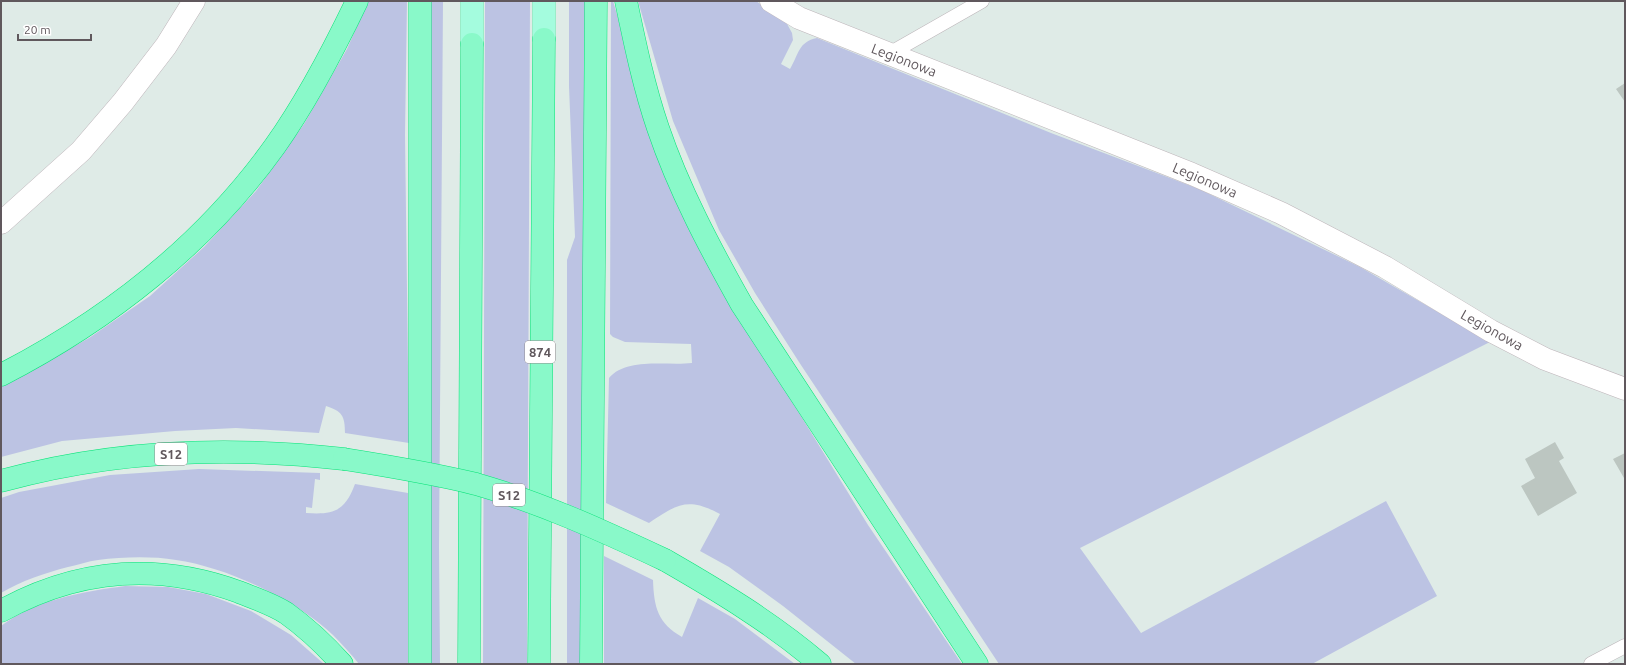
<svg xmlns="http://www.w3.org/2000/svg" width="1626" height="665" font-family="Ubuntu,sans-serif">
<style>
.green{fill:#bcc3e3}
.building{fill:#bcc6c1}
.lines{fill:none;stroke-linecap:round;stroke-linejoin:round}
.lane-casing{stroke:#bcb5b9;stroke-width:15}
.secondary-casing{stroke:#beb5ba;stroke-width:23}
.primary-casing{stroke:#58eca9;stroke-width:23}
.highway-casing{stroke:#08e378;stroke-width:23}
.lane{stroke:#fff;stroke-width:14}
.secondary{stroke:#fff;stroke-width:22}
.primary{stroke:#a4fcde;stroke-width:22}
.highway{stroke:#89f9c9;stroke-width:22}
.highway-bridge-casing{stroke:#08e378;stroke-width:23;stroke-linecap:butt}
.highway-bridge{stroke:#89f9c9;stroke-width:22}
.labels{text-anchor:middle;stroke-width:3;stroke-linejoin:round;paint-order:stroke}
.shield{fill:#fff;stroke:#908a8e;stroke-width:1}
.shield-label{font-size:13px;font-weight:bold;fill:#60585d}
.street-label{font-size:14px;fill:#60585d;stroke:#fff}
</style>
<rect width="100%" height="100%" fill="#dfebe7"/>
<!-- green -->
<path class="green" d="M368,1H407L405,135L409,443L345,433C345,416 342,411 326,406L319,433L236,428L175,431L62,441L1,457V387L89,338L150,296L204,247L256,191L304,124L347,49Z
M430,1H443L439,547L440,664H429Z
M485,1H530L527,664H483Z
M569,1H586L580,664H567V260L575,237L569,86Z
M611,1H613L632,64L727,296L868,525L962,664H856L783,606L729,567L700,551L720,514C688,497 677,504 649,523L606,503L609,378C627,357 667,366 692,363L691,344L625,342L613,337L610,334Z
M638,1H756L786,22L792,33L793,40L781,64L790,69C799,54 798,42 817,38L1051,133L1199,189L1360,267L1490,342L1080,548L1141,633L1386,501L1437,596L1312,664H999L799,362L755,293L719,230L673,121Z
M199,469L320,473V480L315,479L312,508L306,507V513C334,515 345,511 355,484L408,493V664H359C351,654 342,644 333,635C296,600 227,567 176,560C151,556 123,557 98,560C88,561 78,565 68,567C45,573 21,581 1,593V498L19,492L110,475Z
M604,556L653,580C654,608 658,623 682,637L698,598L735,619L795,664H604Z
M125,586L168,587L206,594L251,611L291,635L324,664H1V626C37,599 82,592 125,586Z"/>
<!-- building -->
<path class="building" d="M1625,83V102L1616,89Z
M1555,442L1564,458L1559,461L1577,493L1538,516L1521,486L1535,478L1525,459Z
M1625,453V477L1624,478L1613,459Z"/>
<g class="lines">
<defs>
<path id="lane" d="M889,54L982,1
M1591,664L1625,646"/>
<path id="secondary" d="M771,1L799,18L1192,174L1281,213L1385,267L1491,331L1545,359L1625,389
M1,223L81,151L123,102L166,46L194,1"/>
<path id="primary" d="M544,39V1
M472,44V1"/>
<path id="highway" d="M626,1C635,44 644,87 658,128C679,190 710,248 742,305L977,664
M1,375C108,320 205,244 275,146C307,101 333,51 357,1
M1,481C112,450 230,446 344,459
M665,560C719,591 772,623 820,664
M1,611C77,569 157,562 239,592C254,598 272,604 286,613C307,628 325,645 342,664
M420,664V1
M469,664L472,44
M539,664L544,39
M591,664L596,1"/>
</defs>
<!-- lane casing -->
<use href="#lane" class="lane-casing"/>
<!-- secondary casing -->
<use href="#secondary" class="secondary-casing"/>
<!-- primary casing -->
<use href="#primary" class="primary-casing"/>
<!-- highway casing -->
<use href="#highway" class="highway-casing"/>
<!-- lane -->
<use href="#lane" class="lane"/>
<!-- secondary -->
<use href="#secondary" class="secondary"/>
<!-- primary -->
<use href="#primary" class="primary"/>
<!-- highway -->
<use href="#highway" class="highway"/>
<defs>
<path id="highway-bridge" d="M344,459C388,466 432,473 476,484C542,503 603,531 665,560"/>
</defs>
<!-- highway-bridge casing -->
<use href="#highway-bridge" class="highway-bridge-casing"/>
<!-- highway-bridge -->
<use href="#highway-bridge" class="highway-bridge"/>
</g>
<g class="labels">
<!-- shield labels -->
<g class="shield">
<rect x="525" y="341" width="30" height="22" rx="3"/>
<rect x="155" y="443" width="32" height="22" rx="3"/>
<rect x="493" y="484" width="32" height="22" rx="3"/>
</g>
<g class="shield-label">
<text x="540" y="357">874</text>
<text x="171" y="459">S12</text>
<text x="509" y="500">S12</text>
</g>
<!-- street labels -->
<g class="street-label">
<text transform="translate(904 60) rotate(21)" y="5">Legionowa</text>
<text transform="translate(1205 180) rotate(23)" y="5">Legionowa</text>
<text transform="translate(1492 330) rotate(29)" y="5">Legionowa</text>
</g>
</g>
<!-- border -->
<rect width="1626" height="665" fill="none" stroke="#60585d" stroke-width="4"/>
<!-- scale -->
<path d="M18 34v6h73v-6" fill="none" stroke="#60585d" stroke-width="2"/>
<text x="24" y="34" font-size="12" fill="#60585d" stroke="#ffffff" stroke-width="3" paint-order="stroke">20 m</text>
</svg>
